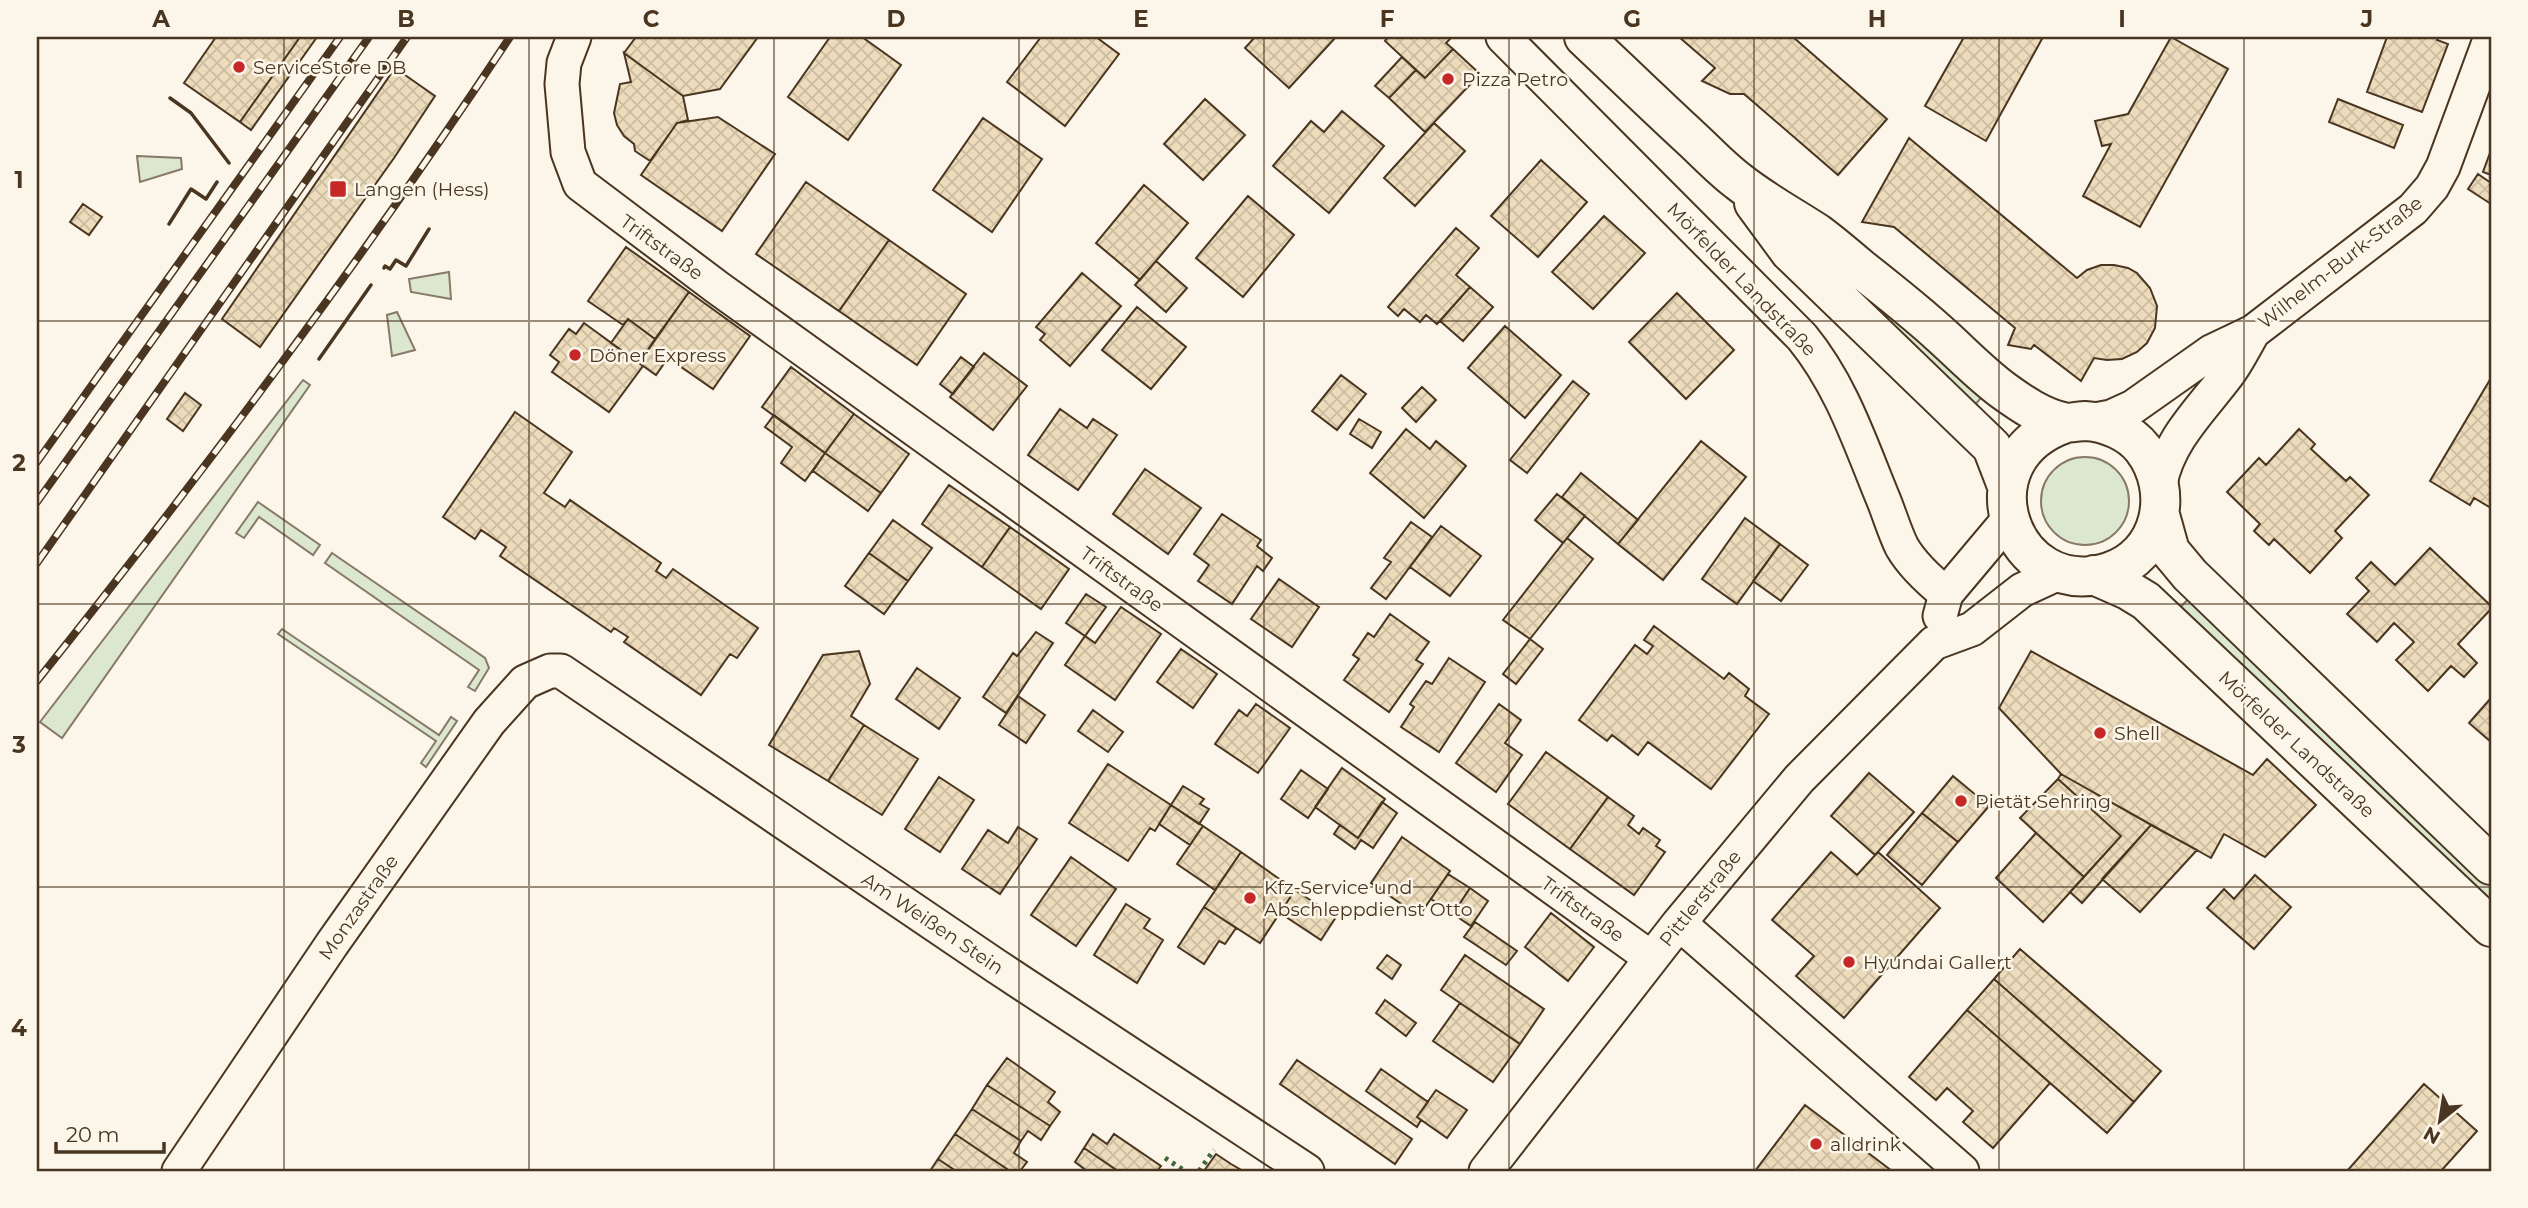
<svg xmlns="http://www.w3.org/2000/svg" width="2528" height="1208" font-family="Montserrat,sans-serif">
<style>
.green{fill:#dce7d0;stroke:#887966;stroke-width:2}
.building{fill:url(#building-cross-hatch);stroke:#4a3520;stroke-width:2}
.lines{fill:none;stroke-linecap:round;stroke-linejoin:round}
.street-casing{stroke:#4a3520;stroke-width:37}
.secondary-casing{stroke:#4a3520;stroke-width:42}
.street{stroke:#fbf6e9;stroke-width:33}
.secondary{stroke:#fbf6e9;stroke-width:38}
.rail-casing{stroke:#4a3520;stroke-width:8}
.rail{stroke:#fbf6e9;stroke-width:5;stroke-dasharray:16;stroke-linecap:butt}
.hedge{stroke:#436837;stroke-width:5;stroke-dasharray:3.5 5;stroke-linecap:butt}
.wall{stroke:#4a3520;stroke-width:3.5}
.grid{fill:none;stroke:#4a3520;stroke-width:2;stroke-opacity:0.55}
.poi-dot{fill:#c62828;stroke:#fbf6e9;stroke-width:2.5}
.labels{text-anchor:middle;stroke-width:5;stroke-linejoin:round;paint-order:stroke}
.poi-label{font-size:19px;fill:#4a3520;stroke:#fbf6e9;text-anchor:start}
.street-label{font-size:19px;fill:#4a3520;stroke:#fbf6e9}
.neatline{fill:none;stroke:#4a3520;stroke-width:2.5}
.grid-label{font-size:23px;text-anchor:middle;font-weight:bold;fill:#4a3520}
</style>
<defs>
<pattern id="building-cross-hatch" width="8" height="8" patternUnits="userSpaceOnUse" patternTransform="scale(1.75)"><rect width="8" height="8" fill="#ecdcbc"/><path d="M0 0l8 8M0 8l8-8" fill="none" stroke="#ccbda1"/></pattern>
</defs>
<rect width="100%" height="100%" fill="#fbf6e9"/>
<!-- green -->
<path class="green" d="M137,156L181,158L182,169L140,182Z
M1832,257L1987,391L1974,406L1827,271Z
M449,272L451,299L411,292L409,279Z
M397,312L415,350L392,356L387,315Z
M303,380L310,385L62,738L40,722Z
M2041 501a44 44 0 1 1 88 0a44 44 0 1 1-88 0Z
M258,502L320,545L313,555L259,517L244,538L236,533Z
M332,553L485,658L489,668L475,691L468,687L479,670L325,563Z
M2191,596L2491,880V910L2176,612Z
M282,629L439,735L451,717L457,721L426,767L421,763L436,741L278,634Z"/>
<!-- building -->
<path class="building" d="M216,37H300L240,122L184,83Z
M300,37H317L251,130L240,122Z
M636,37H758L720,89L683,96L624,53Z
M830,37H862L901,65L848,140L788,97Z
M1041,37H1096L1119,54L1065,126L1007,82Z
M1255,37H1336L1289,88L1245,48Z
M1388,37H1447L1450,39L1446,43L1453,49L1425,78L1385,41Z
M1679,37H1793L1887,119L1838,175L1744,94H1730L1702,81L1715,68Z
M1964,37H2043L1986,141L1925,106Z
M2171,37L2228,69L2140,227L2083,196L2111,144L2102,146L2095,121L2128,114Z
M2387,37H2438L2437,40L2448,44L2422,112L2367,92Z
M1453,49L1480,74L1425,132L1389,98L1416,70L1425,78Z
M624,53L683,96L688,120L677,123L650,161L635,151L634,144L624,136L617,125L614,113L620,84L631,82Z
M1402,57L1416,70L1389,98L1375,86Z
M395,68L435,96L394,158L260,347L222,319Z
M1205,99L1245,135L1203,180L1164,144Z
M2338,99L2403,125L2394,148L2329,122Z
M1342,111L1384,146L1329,213L1273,166L1311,121L1324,132Z
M718,117L775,154L722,231L641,175L677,123Z
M983,118L1042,159L992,232L933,190Z
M1434,123L1465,151L1415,206L1384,178Z
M1909,138L2077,278L2087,270L2101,265H2114L2128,268L2137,273L2150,288L2157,306L2155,328L2147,343L2137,352L2122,359L2107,360L2094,358L2081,381L2034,345L2031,349L2008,345L2015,328L1894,227L1862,222Z
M2491,150V175L2483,172Z
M1541,160L1587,202L1538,257L1491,216Z
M2478,174L2491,183V204L2468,189Z
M806,182L889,240L839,311L756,254Z
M1144,185L1188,223L1140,280L1096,243Z
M1248,196L1294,235L1243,297L1196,258Z
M83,204L102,217L89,235L70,222Z
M1604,216L1645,253L1593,309L1552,272Z
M1456,228L1479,248L1456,275L1470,287L1437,324L1426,315L1420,322L1404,309L1398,316L1388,307Z
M889,240L966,294L917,365L839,311Z
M626,247L689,292L655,339L628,319L623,325L588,301Z
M1156,261L1187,288L1166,312L1135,285Z
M1082,273L1121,306L1070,366L1040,340L1045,334L1036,327Z
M1470,287L1493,307L1463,341L1440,321Z
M689,292L750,336L713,389L668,358L656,375L639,363Z
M1677,293L1734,350L1686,399L1629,342Z
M1137,307L1186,347L1151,389L1102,350Z
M628,319L655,339L639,363L611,343Z
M584,323L643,366L609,412L552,372L559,362L550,355L569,329L576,334Z
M1505,326L1561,375L1525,418L1468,368Z
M984,353L1027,386L993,430L950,397Z
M961,357L974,367L953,394L940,384Z
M791,367L854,414L825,453L762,407Z
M1341,375L1366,394L1337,430L1312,411Z
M2491,378V508L2474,498L2470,505L2430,481Z
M1573,381L1589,394L1527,473L1510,460Z
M1422,387L1436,400L1416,422L1402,408Z
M185,393L201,405L183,431L167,419Z
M1060,409L1087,428L1093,419L1117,435L1078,490L1028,455Z
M515,412L572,452L544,493L565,507L570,500L661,563L656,571L666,578L673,569L758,628L737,658L730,654L701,695L624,642L628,637L614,628L611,632L500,556L506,547L481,530L475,539L443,517Z
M854,414L909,454L881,493L825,453Z
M774,415L825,453L805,481L781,463L792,447L765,427Z
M1359,419L1381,432L1372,448L1350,434Z
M1406,429L1430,449L1436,441L1466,466L1424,518L1370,473Z
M2299,429L2315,444L2311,449L2346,481L2350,477L2369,495L2335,531L2342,538L2310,573L2274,539L2269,545L2254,531L2260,524L2227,492L2259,458L2266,465Z
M1701,441L1746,477L1663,580L1618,544Z
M825,453L881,493L868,511L813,471Z
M1145,469L1201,508L1168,554L1113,514Z
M1581,473L1638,520L1618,544L1562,497Z
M949,485L1010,527L982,567L922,524Z
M1557,494L1585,516L1563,543L1535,520Z
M1222,514L1261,540L1257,546L1272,558L1263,571L1257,566L1232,604L1198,581L1209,565L1194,554Z
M1745,518L1780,544L1737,604L1702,579Z
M893,520L932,548L908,581L869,553Z
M1411,522L1432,537L1386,599L1371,588L1391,562L1384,558Z
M1441,526L1481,556L1450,596L1410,567Z
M1010,527L1069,569L1041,609L982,567Z
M1567,538L1593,559L1530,639L1503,620Z
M1780,544L1808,565L1781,601L1753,581Z
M2430,548L2491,606V609L2458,644L2477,663L2464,677L2451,666L2428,691L2396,660L2414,642L2394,623L2377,642L2347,614L2369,591L2356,578L2371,562L2395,585Z
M869,553L908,581L884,614L845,586Z
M1279,579L1319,607L1292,647L1251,619Z
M1086,594L1106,607L1085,636L1066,623Z
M1121,607L1161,634L1115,700L1065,665L1085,636L1095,643Z
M1390,614L1429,642L1416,660L1423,664L1389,712L1344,680L1359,659L1353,655L1368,633L1374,637Z
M1654,626L1724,679L1729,673L1749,689L1745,696L1769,714L1711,789L1648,742L1638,755L1612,735L1607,741L1579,720L1635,645L1647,654L1653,646L1644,640Z
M1036,632L1053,643L1006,713L983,697L1013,653L1017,656Z
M1530,639L1543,649L1516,684L1503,674Z
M1181,649L1217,674L1193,708L1157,682Z
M859,651L870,684L851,716L864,725L828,781L769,745L823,655Z
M2031,651L2253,775L2267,759L2316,805L2265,857L2224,834L2211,858L2061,774L1999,708Z
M1449,658L1485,682L1439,752L1401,727L1414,707L1410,704L1426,681L1432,684Z
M917,668L960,698L939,729L896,699Z
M1018,696L1045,715L1026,743L999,725Z
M2491,698V742L2469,723Z
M1256,704L1290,728L1258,773L1215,744L1239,710L1247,716Z
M1499,704L1521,720L1505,743L1522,755L1496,792L1456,763Z
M1093,710L1123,732L1108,752L1078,731Z
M864,725L918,759L882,815L828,781Z
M1546,752L1608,797L1570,849L1508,804Z
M1108,764L1171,805L1155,831L1150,828L1128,861L1069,823Z
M1342,768L1385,799L1358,838L1315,807Z
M1301,770L1328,789L1308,818L1281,799Z
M1869,773L1914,812L1875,855L1831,816Z
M2061,774L2151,825L2082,903L2070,892L2121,836L2058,779Z
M1953,776L1989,806L1958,842L1922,813Z
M939,777L974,800L940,852L905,829Z
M2058,779L2121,836L2084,877L2020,818Z
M1183,786L1204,799L1200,804L1209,809L1199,824L1171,805Z
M1608,797L1634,816L1628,825L1639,834L1643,828L1660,840L1656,846L1665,852L1634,895L1570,849Z
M1382,802L1397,813L1373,848L1361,840L1355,849L1334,834L1340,825L1358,838Z
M1171,805L1203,826L1190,845L1159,824Z
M1922,813L1958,842L1922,885L1887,855Z
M2151,825L2197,850L2140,912L2102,879Z
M1203,826L1241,852L1215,890L1177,864Z
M1018,827L1037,839L1000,894L962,869L988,830L1008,843Z
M2036,833L2084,877L2043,922L1996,878Z
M1402,837L1450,871L1419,916L1371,883Z
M1241,852L1295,890L1260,943L1204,907Z
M1831,852L1857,875L1878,852L1940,908L1844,1018L1796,976L1814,956L1772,920Z
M1071,857L1116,889L1076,946L1031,915Z
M1448,874L1470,888L1453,914L1431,899Z
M2255,875L2291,907L2254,949L2207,908L2224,889L2234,899Z
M1470,888L1488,901L1471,926L1453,914Z
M1295,890L1336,917L1321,940L1280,913Z
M1126,904L1150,919L1144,928L1163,940L1137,983L1094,955Z
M1204,907L1236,928L1225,944L1219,941L1204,964L1178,947Z
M1551,913L1594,947L1568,981L1525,947Z
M1475,922L1517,951L1506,965L1464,937Z
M2020,949L2161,1071L2134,1102L1994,979Z
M1387,955L1401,965L1392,979L1377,968Z
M1465,955L1544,1009L1520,1044L1441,990Z
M1994,979L2134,1102L2107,1133L1967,1010Z
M1385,1000L1416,1023L1406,1036L1376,1013Z
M1460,1003L1520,1044L1493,1082L1433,1041Z
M1967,1010L2050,1083L1993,1148L1963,1122L1973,1111L1947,1088L1936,1100L1909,1077Z
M1007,1058L1055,1092L1048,1102L1060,1112L1050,1126L987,1085Z
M1297,1060L1412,1139L1395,1164L1280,1084Z
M1381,1069L1428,1102L1417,1117L1421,1120L1417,1127L1366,1091Z
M2424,1084L2477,1131L2441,1171H2347Z
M987,1085L1050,1126L1041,1140L1028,1131L1021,1141L972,1109Z
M1436,1090L1467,1110L1447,1138L1417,1117Z
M1805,1105L1892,1171H1755Z
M972,1109L1021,1141L1014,1153L1027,1162L1020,1171H1010L955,1134Z
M955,1134L1010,1171H956L938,1159Z
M1093,1134L1107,1144L1114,1134L1161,1166L1157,1171H1118L1084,1148Z
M1084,1148L1118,1171H1087L1075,1162Z
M1216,1154L1231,1164L1243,1171H1204Z
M938,1159L956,1171H930Z"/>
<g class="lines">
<defs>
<path id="street" d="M574,37L564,63L562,84L568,152L580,184L718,288L1651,958
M1503,37L1802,337C1842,386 1860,443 1884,501C1890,516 1895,533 1902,547C1913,566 1930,581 1946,594
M2090,421L2111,417L2133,407L2211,352L2253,332L2413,209L2432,187L2443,167L2491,37
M2160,484C2168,440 2202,409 2228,374C2237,362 2245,346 2253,332
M1940,616L1946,594L2009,519
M1679,923L1962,1171
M179,1171L332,944L489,722L525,682L550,671H561L996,966L1307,1171
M1486,1171L1679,923L1799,779L1934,643L1972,629L2022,590L2061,572"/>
<path id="secondary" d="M1584,37C1620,71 1656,106 1693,140C1708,154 1722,169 1738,181C1763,201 1791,216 1817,233C1832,244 1846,256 1860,268C1888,290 1916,312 1942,336C1962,354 1982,375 2004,391C2022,404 2041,417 2063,422C2070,424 2078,421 2085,421C2106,422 2130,432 2143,449C2175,491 2162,555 2109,572C2012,603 1959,459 2066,423
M1754,203L1790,252L1992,447L2007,486
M2160,515L2170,551L2190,575L2491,865
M2094,575L2128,590L2146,601L2491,927"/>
</defs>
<!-- street casing -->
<use href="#street" class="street-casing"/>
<!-- secondary casing -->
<use href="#secondary" class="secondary-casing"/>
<!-- street -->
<use href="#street" class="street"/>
<!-- secondary -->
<use href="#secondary" class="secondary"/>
<defs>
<path id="rail" d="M37,462L340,37
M37,502L369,37
M37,563L407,37
M37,681C203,473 363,259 510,37"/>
</defs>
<!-- rail casing -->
<use href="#rail" class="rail-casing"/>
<!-- rail -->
<use href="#rail" class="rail"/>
<!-- hedge -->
<path class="hedge" d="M1165,1158L1185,1171
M1199,1171L1214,1150"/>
<!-- wall -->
<path class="wall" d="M170,98L191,113L229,163
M169,224L191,189L206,199L217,182
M384,268L385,266L390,269L396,260L406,266L429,229
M319,359L371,285"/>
</g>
<!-- grid -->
<path class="grid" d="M284,37V1171M529,37V1171M774,37V1171M1019,37V1171M1264,37V1171M1509,37V1171M1754,37V1171M1999,37V1171M2244,37V1171M37,321H2491M37,604H2491M37,887H2491"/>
<!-- markers -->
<g class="poi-dot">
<circle cx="239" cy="67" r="7"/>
<circle cx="1448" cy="79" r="7"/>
<rect x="329" y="180" width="18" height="18" rx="3.5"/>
<circle cx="575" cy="355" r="7"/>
<circle cx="2100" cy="733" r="7"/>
<circle cx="1961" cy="801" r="7"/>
<circle cx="1250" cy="898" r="7"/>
<circle cx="1849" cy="962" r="7"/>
<circle cx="1816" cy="1144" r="7"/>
</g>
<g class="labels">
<!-- poi labels -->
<g class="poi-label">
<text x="253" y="74">ServiceStore DB</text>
<text x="1462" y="86">Pizza Petro</text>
<text x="354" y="196">Langen (Hess)</text>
<text x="589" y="362">Döner Express</text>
<text x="2114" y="740">Shell</text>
<text x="1975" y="808">Pietät Sehring</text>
<text x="1264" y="894">Kfz-Service und<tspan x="1264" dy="22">Abschleppdienst Otto</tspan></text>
<text x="1863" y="969">Hyundai Gallert</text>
<text x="1830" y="1151">alldrink</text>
</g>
<!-- street labels -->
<g class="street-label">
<text transform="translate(662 247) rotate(36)" y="7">Triftstraße</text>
<text transform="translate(2340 262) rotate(-38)" y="7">Wilhelm-Burk-Straße</text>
<text transform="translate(1742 279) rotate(46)" y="7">Mörfelder Landstraße</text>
<text transform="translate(1122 579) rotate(36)" y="7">Triftstraße</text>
<text transform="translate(2297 744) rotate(43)" y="7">Mörfelder Landstraße</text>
<text transform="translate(1700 898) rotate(-51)" y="7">Pittlerstraße</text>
<text transform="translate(358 907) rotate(-55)" y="7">Monzastraße</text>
<text transform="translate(1583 909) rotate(36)" y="7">Triftstraße</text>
<text transform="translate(933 923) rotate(34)" y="7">Am Weißen Stein</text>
</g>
</g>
<!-- border -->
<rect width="2528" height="1208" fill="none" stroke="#fbf6e9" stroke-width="77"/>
<!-- north arrow -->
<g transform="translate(2440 1121) rotate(210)" stroke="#fbf6e9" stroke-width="5" paint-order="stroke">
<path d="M0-5L12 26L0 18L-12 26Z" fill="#4a3520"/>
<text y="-10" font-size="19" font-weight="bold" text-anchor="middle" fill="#4a3520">N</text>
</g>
<!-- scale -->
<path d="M56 1142v10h108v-10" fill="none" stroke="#4a3520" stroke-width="3.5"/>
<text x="66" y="1142" font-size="21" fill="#4a3520" stroke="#fbf6e9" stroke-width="5" paint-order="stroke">20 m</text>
<rect x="38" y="38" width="2452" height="1132" class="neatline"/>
<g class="grid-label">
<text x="161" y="27">A</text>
<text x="406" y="27">B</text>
<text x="651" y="27">C</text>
<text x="896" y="27">D</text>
<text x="1141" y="27">E</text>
<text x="1387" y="27">F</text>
<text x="1632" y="27">G</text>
<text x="1877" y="27">H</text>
<text x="2122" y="27">I</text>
<text x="2367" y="27">J</text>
<text x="19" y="188">1</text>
<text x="19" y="471">2</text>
<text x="19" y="753">3</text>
<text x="19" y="1036">4</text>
</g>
</svg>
